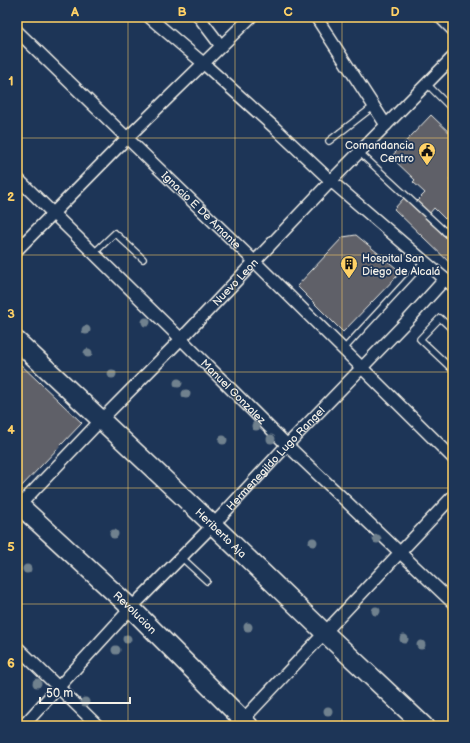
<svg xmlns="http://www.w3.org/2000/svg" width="470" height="743" font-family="'Balsamiq Sans',sans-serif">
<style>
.building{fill:#5e6068;stroke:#f4f1e8}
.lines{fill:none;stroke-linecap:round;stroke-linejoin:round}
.lane-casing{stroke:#f4f1e8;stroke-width:8}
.street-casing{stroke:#f4f1e8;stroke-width:14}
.primary-casing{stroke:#f4f1e8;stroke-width:21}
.lane{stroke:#1d3557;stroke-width:5.5}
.street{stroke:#1d3557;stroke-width:11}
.primary{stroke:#1d3557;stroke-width:18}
.tree{fill:#70818e}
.grid{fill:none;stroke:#ffd166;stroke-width:1;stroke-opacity:0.55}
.labels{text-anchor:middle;stroke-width:3.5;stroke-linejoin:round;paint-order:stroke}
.poi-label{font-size:11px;fill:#f4f1e8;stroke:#1d3557;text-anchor:end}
.street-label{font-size:11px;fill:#f4f1e8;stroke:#1d3557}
.neatline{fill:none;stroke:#ffd166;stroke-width:1.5}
.grid-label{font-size:13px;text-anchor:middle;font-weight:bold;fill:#ffd166}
</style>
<rect width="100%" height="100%" fill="#1d3557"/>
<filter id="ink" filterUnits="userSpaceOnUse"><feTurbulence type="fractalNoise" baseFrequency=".025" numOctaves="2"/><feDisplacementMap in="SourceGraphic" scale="8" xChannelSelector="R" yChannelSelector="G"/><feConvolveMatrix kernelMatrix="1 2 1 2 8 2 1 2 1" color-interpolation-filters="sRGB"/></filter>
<g filter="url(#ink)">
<!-- building -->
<path class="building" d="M431,115L453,136V175L449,180L453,184V210L445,219L434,208L429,214L416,202L425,193L413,182L415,180L391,157Z
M404,198L453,244V266L394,209Z
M356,235L401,272L343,332L297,286L343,237Z
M18,362L82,423L20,488L17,485V363Z"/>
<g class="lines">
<defs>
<path id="lane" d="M427,84L453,110
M329,141L374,106
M359,152L453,239
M445,232L453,225
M94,253L115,233L143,259
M453,330L440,318L420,339L453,370
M343,350L425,261
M181,557L207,581"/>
<g id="street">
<path d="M149,17L203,63L276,129L331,181L453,286"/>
<path d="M199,17L221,46"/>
<path d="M316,17L386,125"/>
<path d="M440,17L453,30"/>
<path id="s1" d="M17,31L127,138L254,261L453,458"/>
<path id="s2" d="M17,178L181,339L287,445L453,603"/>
<path d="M17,250L127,138L251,17"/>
<path id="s3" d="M17,508L101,420L181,339L331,181L453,57"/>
<path d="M17,647L98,726"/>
<path d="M239,724L453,496"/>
<path id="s4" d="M23,726L131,608L213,525L287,445L408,320L445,279"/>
</g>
<g id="primary">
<path id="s5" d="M17,341L213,525L324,632L424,726"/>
<path id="s6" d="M17,503L131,608L249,726"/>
</g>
</defs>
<!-- lane casing -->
<use href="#lane" class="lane-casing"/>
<!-- street casing -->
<use href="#street" class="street-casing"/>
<!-- primary casing -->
<use href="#primary" class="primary-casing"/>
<!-- lane -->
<use href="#lane" class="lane"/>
<!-- street -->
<use href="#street" class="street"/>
<!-- primary -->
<use href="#primary" class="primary"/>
</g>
<!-- trees -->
<g class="tree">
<circle cx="146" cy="322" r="4.5"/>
<circle cx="86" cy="330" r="4.5"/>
<circle cx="88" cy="353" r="4.5"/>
<circle cx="112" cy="374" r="4.5"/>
<circle cx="178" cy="383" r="4.5"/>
<circle cx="186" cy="394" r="4.5"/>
<circle cx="256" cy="426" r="4.5"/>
<circle cx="271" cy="439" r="4.5"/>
<circle cx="223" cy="440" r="4.5"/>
<circle cx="114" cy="534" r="4.5"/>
<circle cx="377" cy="539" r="4.5"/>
<circle cx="313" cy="542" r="4.5"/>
<circle cx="27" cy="569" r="4.5"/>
<circle cx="376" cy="611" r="4.5"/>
<circle cx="248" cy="627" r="4.5"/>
<circle cx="127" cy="639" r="4.5"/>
<circle cx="404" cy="639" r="4.5"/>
<circle cx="421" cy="645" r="4.5"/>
<circle cx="116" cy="650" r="4.5"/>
<circle cx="37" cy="683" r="4.5"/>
<circle cx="85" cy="702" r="4.5"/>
<circle cx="328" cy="711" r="4.5"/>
</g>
</g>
<!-- grid -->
<path class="grid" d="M128,17V726M235,17V726M342,17V726M17,138H453M17,255H453M17,372H453M17,488H453M17,604H453"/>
<!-- icons -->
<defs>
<symbol id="civic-pin" viewBox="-11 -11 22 30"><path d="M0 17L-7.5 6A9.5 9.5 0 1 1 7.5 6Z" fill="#ffd166" stroke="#1d3557"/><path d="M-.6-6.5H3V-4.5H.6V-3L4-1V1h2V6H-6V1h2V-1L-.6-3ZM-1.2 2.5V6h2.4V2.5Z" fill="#111"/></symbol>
<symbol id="building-pin" viewBox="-11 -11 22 30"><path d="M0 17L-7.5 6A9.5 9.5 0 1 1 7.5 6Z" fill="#ffd166" stroke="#1d3557"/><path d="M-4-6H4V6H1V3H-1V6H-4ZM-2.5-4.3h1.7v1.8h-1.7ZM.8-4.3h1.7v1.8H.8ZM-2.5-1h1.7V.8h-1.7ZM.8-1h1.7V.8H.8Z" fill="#111"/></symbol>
</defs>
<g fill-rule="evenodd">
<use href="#civic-pin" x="417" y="141" width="20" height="27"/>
<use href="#building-pin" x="339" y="254" width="20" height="27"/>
</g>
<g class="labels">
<!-- poi labels -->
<g class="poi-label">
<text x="414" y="149">Comandancia<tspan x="414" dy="13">Centro</tspan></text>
<text x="362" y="262" text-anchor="start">Hospital San<tspan x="362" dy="13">Diego de Alcalá</tspan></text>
</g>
<!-- street labels -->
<g class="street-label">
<text dy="4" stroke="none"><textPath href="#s1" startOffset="257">Ignacio E De Amante</textPath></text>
<text dy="4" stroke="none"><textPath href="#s3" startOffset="314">Nuevo Leon</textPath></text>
<text dy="4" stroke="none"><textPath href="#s2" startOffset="304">Manuel Gonzalez</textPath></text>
<text dy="4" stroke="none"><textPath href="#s4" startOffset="368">Hermenegildo Lugo Rangel</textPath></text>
<text dy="4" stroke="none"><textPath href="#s5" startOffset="280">Heriberto Aja</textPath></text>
<text dy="4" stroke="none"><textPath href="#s6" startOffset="161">Revolucion</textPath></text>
</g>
</g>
<!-- margin -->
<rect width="470" height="743" fill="none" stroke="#1d3557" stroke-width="44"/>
<!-- scale -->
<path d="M40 697v6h90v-6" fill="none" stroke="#f4f1e8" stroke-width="2"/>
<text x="46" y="697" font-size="12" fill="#f4f1e8" stroke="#1d3557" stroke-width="3" paint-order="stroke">50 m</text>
<rect x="22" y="22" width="426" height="699" class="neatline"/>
<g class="grid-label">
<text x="75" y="16">A</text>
<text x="182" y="16">B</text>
<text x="288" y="16">C</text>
<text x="395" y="16">D</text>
<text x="11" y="85">1</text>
<text x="11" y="201">2</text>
<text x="11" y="318">3</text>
<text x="11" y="434">4</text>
<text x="11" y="551">5</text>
<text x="11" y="667">6</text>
</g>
</svg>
